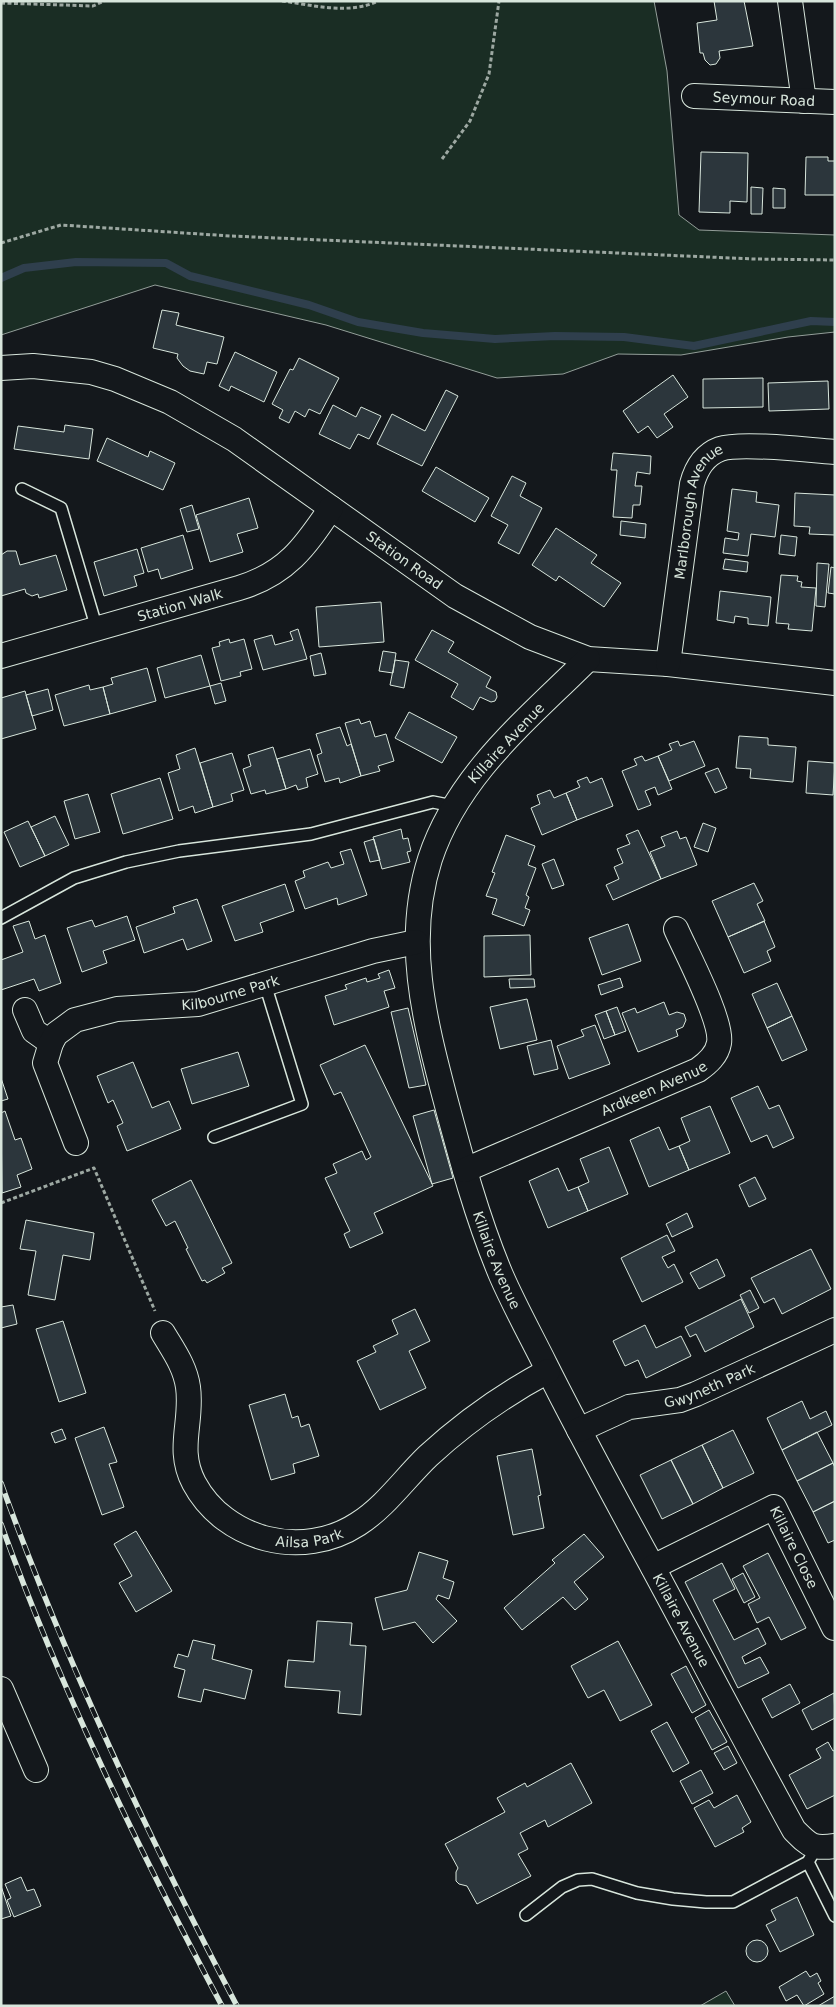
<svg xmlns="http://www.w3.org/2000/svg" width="836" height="2007" font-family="'DejaVu Sans',sans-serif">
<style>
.green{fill:#1a2d24;stroke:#939e99}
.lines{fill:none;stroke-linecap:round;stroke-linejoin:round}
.stream{stroke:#2f3f4d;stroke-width:8}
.building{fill:#2c363c;stroke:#d8e6dc}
.service-casing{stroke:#d8e6dc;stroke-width:14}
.minor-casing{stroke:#d8e6dc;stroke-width:26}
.path{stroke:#9da8a2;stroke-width:3;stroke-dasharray:4 2.5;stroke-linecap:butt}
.service{stroke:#14181c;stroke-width:11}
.minor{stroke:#14181c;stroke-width:24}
.rail-casing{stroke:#d8e6dc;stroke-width:5.5}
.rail{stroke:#14181c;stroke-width:4;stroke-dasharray:11;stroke-linecap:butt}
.labels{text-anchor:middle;stroke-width:4;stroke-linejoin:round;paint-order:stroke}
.street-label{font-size:14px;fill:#d8e6dc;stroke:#14181c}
</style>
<rect width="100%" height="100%" fill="#14181c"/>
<!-- green -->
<path class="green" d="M1,1H654L667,71L679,215L699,230L835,235V332L788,337L681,355L618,354L563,374L497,378L326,325L155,285L1,335Z
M726,1991L735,2006H700Z"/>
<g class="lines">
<!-- stream -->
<path class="stream" d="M1,278L24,268L76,262L166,263L190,276L309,305L358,322L423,333L495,339L555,336L624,337L694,346L811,321L835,322"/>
</g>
<!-- building -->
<path class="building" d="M714,1H744L753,46L719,51L720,58L716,64L710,65L705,60L703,53H700L697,23L717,20Z
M701,152L748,153L747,202L730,201V213L699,212Z
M806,157H828V161H835V195H805Z
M751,187L763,188L762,214H751Z
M773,188L785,189V208H773Z
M162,310L179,313L176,325L224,337L217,364L207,362L204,374L190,371L183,366L177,358L178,354L153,348Z
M235,352L277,372L264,402L231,386L229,391L219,386Z
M299,358L339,378L320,414L309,409L305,417L295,411L289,423L279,418L283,410L272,404L290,369L293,370Z
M673,375L688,397L664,414L673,427L657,438L648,426L638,433L623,411Z
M763,378V407L703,408V379Z
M828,381L829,409L769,411L768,383Z
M446,390L458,396L422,466L377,444L392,414L425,431Z
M333,405L356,417L361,407L381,416L369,439L358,434L350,449L319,434Z
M65,425L93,429L89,459L14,449L18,426L64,432Z
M107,438L148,457L150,451L175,463L163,490L97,461Z
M613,453L651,456L650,474L637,472L635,486H642L640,505H633L632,518L613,517L617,470H611Z
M436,467L489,498L475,522L422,491Z
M512,476L526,483L520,496L542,508L519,554L498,543L508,525L491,516Z
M732,489L757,492L756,502L779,505L775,537L751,534L748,556L723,553L725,538L738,540L739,533L727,531Z
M795,493L835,495V535L809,534L810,527L794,526Z
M249,498L258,528L237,534L243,552L210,562L196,515Z
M192,505L199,529L187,532L180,509Z
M621,521L646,524L645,538L620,535Z
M556,528L597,555L591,563L621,583L604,607L559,576L556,581L532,565Z
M183,535L193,569L161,579L158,569L148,572L141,548Z
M781,535L797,537L795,556L779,554Z
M137,549L144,573L134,576L137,586L104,596L94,562Z
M7,551H16L20,565L56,555L67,590L39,598L38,594L32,596L26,593L25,589L1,596V555Z
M725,559L748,562L747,572L723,569Z
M817,563L829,564L825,607L816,606Z
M831,567L835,568V594L828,593Z
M781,575L798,576L797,581L802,582L801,587L816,588L812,631L788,629L789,624L776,623Z
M720,591L771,597L768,626L748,624V618L735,616L734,623L717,620Z
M381,602L384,642L319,647L316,607Z
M298,629L307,659L263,670L254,640L272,635L275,645L293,640L290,632Z
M432,630L454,642L448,652L491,677L486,687L496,692L497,697L495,701L491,702L480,697L473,710L451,697L458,684L415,660Z
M229,639L230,643L244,639L252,669L240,672L241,676L221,681L212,648L220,646L219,642Z
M383,651L396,653L393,673L379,671Z
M321,653L326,674L314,676L310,656Z
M201,655L210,686L165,698L157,668Z
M395,660L409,662L404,688L390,685Z
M147,668L156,701L110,714L103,687L113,684L111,678Z
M221,683L226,701L215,704L210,686Z
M89,685L90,690L103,687L110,714L64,726L55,695Z
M48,689L53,710L32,716L26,695Z
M25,691L36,729L1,739V698Z
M409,712L457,737L442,763L395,738Z
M359,719L361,724L370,721L375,737L386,734L394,761L378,766L380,771L361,776L345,723Z
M340,727L347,746L351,744L361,776L340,783L339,778L325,782L317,755L322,753L316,734Z
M739,736L768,738V745L796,747L793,782L750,778L751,769L736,768Z
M678,741L680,746L694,741L705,766L669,781L658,756L672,750L669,744Z
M273,747L286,789L266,794L265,790L251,794L243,769L251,766L248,755Z
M195,748L213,807L195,813L193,806L179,811L168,773L180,769L176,755Z
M310,749L318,774L306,778L308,787L298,790L296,785L286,789L277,759Z
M232,753L244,790L231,794L233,801L213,807L200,763Z
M642,756L645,761L658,756L672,789L658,795L655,787L645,791L651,805L638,810L622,771L637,765L634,759Z
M808,761L835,763L833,795L806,793Z
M718,768L727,788L715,793L705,773Z
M587,777L590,783L602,778L613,806L577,820L566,793L580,787L577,781Z
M160,778L173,819L123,834L111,794Z
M550,790L554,798L566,793L577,820L542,835L531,808L540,804L537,795Z
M88,794L100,832L75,839L64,801Z
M55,816L69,845L45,856L31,827Z
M28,821L45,856L20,867L4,832Z
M703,823L716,828L708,852L694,847Z
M401,829L403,839L408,838L411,851L407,852L410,862L382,869L373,837Z
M638,830L661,879L613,900L606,885L619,879L614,867L623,863L617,849L630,844L626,835Z
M677,831L680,839L686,837L697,865L661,879L650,852L665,846L661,837Z
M506,835L535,846L528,865L536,868L526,895L529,897L525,908L530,910L524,926L492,914L497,899L486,896L495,873L492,872Z
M374,839L380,860L370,862L364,842Z
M351,849L367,895L338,905L337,898L305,909L295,881L305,877L303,871L328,862L331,868L344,864L340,852Z
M554,859L564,885L552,889L542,864Z
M754,883L763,901L757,904L765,921L728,937L712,901Z
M285,884L294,911L260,923L263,932L235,941L222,906Z
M197,899L212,941L187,950L183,939L144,953L136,927L175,913L173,907Z
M127,916L135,940L103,951L107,963L82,972L67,928L92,920L95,927Z
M29,921L35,939L45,935L61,983L39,991L34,979L1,990V960L23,952L13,926Z
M764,921L775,947L767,951L771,961L744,973L728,937Z
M628,924L641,961L602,975L589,938Z
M530,935L531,975L484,977V936Z
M389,970L395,988L384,991L389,1007L334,1025L325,996L347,989L345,985L366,978L367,982L380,978L378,974Z
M620,978L623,987L601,995L598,985Z
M509,979H534L535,987L510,988Z
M777,983L792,1016L767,1028L752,994Z
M527,999L537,1040L500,1049L490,1007Z
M664,1002L669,1015L677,1012L684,1014L686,1020L683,1027L676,1030L678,1036L638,1052L622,1013L635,1008L637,1013Z
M617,1007L626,1031L615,1035L606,1011Z
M408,1008L426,1085L409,1088L391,1012Z
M606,1011L615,1035L604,1039L595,1015Z
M792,1016L807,1050L782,1061L767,1028Z
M595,1025L610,1064L569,1079L557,1046L584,1036L581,1030Z
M551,1040L558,1069L534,1075L527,1046Z
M365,1045L433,1186L374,1213L383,1233L350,1248L344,1234L350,1231L325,1178L337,1173L333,1164L362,1151L366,1160L371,1157L341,1092L334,1095L320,1065Z
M238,1052L249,1086L192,1104L181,1069Z
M133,1062L152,1108L169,1101L181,1129L127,1151L117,1126L123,1123L113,1100L108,1103L97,1076Z
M1,1078L8,1099L1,1101Z
M758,1086L769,1109L779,1105L794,1138L773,1148L767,1135L751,1142L731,1098Z
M710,1106L730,1153L689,1170L679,1146L690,1141L681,1118Z
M434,1110L453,1178L432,1184L413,1116Z
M5,1111L15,1140L21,1138L32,1169L17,1175L21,1187L2,1193L1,1113Z
M659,1127L669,1150L679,1146L689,1170L649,1187L630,1140Z
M609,1147L628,1194L588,1211L578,1187L589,1182L580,1159Z
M558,1168L568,1191L578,1187L588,1211L548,1228L529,1181Z
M755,1177L766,1199L749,1207L739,1185Z
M191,1180L232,1263L222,1268L225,1273L207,1283L205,1280L202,1281L186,1249L188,1248L175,1221L166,1226L152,1200Z
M687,1213L693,1227L672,1237L666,1224Z
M26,1220L94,1233L90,1260L63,1255L55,1300L28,1295L36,1251L20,1249Z
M667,1235L675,1251L662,1257L668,1268L674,1264L683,1282L642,1302L621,1258Z
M811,1249L831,1289L782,1314L774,1298L764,1303L751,1278Z
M717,1259L725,1276L699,1289L690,1273Z
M750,1290L759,1308L749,1313L740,1295Z
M741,1299L754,1327L705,1352L696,1334L690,1337L685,1327Z
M13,1305L17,1324L1,1328V1307Z
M415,1309L430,1341L409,1351L426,1388L380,1410L357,1361L376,1352L373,1346L398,1334L392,1320Z
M63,1321L86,1393L59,1402L36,1329Z
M645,1325L656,1348L681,1336L691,1356L646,1378L638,1360L625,1366L613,1341Z
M285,1394L292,1418L298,1416L301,1427L309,1424L319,1456L293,1464L295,1473L271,1480L249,1405Z
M802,1401L810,1419L826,1411L832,1425L782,1450L767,1418Z
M104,1427L117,1462L109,1464L124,1507L102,1515L75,1438Z
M62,1429L66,1439L55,1443L51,1433Z
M733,1430L754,1473L723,1488L702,1445Z
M817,1432L833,1463L797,1481L782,1450Z
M702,1445L723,1488L693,1504L671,1460Z
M532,1449L541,1495L538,1496L544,1528L513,1535L497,1456Z
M671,1460L693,1504L662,1519L640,1475Z
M833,1463L835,1468V1501L813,1512L797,1481Z
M835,1501V1540L828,1543L813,1512Z
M136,1531L172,1591L136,1612L119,1583L132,1576L114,1544Z
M584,1534L604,1557L574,1582L588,1599L575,1610L563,1597L522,1630L504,1608L555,1563L552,1560Z
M419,1552L448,1561L443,1578L454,1582L449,1599L438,1595L436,1599L457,1621L433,1643L415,1622L383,1630L375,1598L407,1590Z
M768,1553L806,1628L781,1640L769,1617L757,1623L748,1604L760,1598L743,1566Z
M722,1563L735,1589L713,1600L734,1640L758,1628L766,1644L742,1657L745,1664L760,1657L769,1673L738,1688L685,1582Z
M743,1573L755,1597L744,1603L732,1579Z
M317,1621L352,1623L350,1645L366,1646L361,1715L338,1713L340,1691L285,1687L288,1660L314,1662Z
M193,1640L215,1645L212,1659L252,1670L245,1699L204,1689L201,1702L178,1697L185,1670L174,1667L178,1654L188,1657Z
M618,1641L652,1705L620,1721L604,1690L588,1698L571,1666Z
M686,1666L706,1705L692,1713L671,1674Z
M790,1684L800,1703L772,1718L762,1699Z
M834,1693L835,1718L812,1730L802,1710Z
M709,1710L727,1742L712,1750L695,1718Z
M667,1722L689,1763L673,1772L651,1731Z
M828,1742L833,1751L835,1750V1795L807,1809L789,1775L821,1758L816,1749Z
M728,1746L737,1763L724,1770L714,1753Z
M571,1763L592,1803L548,1827L545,1820L520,1833L528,1849L518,1854L531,1876L477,1904L467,1886L459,1884L456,1881V1872L458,1868L445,1844L505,1812L497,1798L525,1783L527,1787Z
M701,1770L713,1793L692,1804L680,1781Z
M737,1795L751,1822L742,1828L744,1832L715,1847L694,1808L709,1800L714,1808Z
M21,1877L27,1891L34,1889L41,1906L14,1917L7,1900L11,1898L5,1884Z
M1,1886L11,1916L1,1919Z
M797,1897L814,1935L780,1952L766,1925L776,1920L771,1910Z
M746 1951a11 11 0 1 1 22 0a11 11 0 1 1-22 0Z
M806,1971L810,1977L817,1973L821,1981L818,1983L824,1994L804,2006L797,1995L786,2001L779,1987Z
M835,1996V2006H818Z"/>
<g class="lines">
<defs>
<path id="service" d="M22,489L61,508L97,629
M1,918L74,878L126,862L179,851L311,834L433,802L453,806
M214,1137L302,1104L265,984
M812,1855L808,1862L835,1916
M526,1915L562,1887L578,1880L592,1879L637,1893L673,1899L706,1902H733L808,1862"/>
<g id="minor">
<path d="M790,1L804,101"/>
<path id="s1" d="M694,96L835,102"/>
<path id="s2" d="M1,368L33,366L91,372L115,379L170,402L234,439L455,596L530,637L588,659L668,664L835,683"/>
<path id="s3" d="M1,656L239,588C286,574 305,547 331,508"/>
<path id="s4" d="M588,659C528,719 458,774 430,859C404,940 424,1018 445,1098C461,1158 477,1218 501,1275C514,1305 530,1334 545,1364C578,1430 614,1496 650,1562C698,1651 745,1741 794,1830C810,1846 812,1849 835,1846"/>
<path id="s5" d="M668,664L692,484C696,469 704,455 720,449C740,442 810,450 835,452"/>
<path d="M25,1010L34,1031L51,1043"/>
<path id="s6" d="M76,1143L45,1063L51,1043L56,1034L75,1020L117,1009L198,1004L373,951L416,942"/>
<path id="s7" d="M465,1170L698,1070C708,1063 717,1055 719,1043C723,1021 686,952 676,929"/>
<path id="s8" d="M163,1333C173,1350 185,1366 188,1387C193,1422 176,1449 194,1483C225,1541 303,1560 358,1524C385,1507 405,1478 428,1456C465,1422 505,1394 548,1371"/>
<path id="s9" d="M579,1430L629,1407L680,1400L696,1394L835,1330"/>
<path id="s10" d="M653,1567L774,1507L834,1628"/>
<path d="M1,1689L36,1770"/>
</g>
</defs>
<!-- service casing -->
<use href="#service" class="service-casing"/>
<!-- minor casing -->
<use href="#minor" class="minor-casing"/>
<!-- path -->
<path class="path" d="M282,1C312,5 349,15 378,1
M1,3L93,6L104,1
M442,159L470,121L489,74L499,1
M1,243L61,225L231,236L754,259L835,260
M1,1203L94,1168L155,1311"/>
<!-- service -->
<use href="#service" class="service"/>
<!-- minor -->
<use href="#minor" class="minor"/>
<defs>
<path id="rail" d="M1,1483C66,1663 148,1836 237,2006
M1,1524C61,1690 139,1850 222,2006"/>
</defs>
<!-- rail casing -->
<use href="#rail" class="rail-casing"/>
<!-- rail -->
<use href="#rail" class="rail"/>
</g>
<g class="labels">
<!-- street labels -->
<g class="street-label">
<text dy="5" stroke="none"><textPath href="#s1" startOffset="70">Seymour Road</textPath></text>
<text dy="5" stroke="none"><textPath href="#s5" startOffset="158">Marlborough Avenue</textPath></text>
<text dy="5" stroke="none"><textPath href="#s2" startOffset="458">Station Road</textPath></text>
<text dy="5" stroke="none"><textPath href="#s3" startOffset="186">Station Walk</textPath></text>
<text transform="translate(506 743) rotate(-47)" y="5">Killaire Avenue</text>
<text dy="5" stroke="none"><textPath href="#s6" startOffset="299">Kilbourne Park</textPath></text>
<text dy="5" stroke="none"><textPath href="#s7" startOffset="206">Ardkeen Avenue</textPath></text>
<text dy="5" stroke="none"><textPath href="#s4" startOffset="671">Killaire Avenue</textPath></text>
<text dy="5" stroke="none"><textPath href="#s9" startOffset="139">Gwyneth Park</textPath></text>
<text dy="5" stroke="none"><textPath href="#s8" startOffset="295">Ailsa Park</textPath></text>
<text dy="5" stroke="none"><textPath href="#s10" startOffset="180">Killaire Close</textPath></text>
<text dy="5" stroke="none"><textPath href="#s4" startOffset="1076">Killaire Avenue</textPath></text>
</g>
</g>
<!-- border -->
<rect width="836" height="2007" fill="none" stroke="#d8e6dc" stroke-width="5"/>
</svg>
